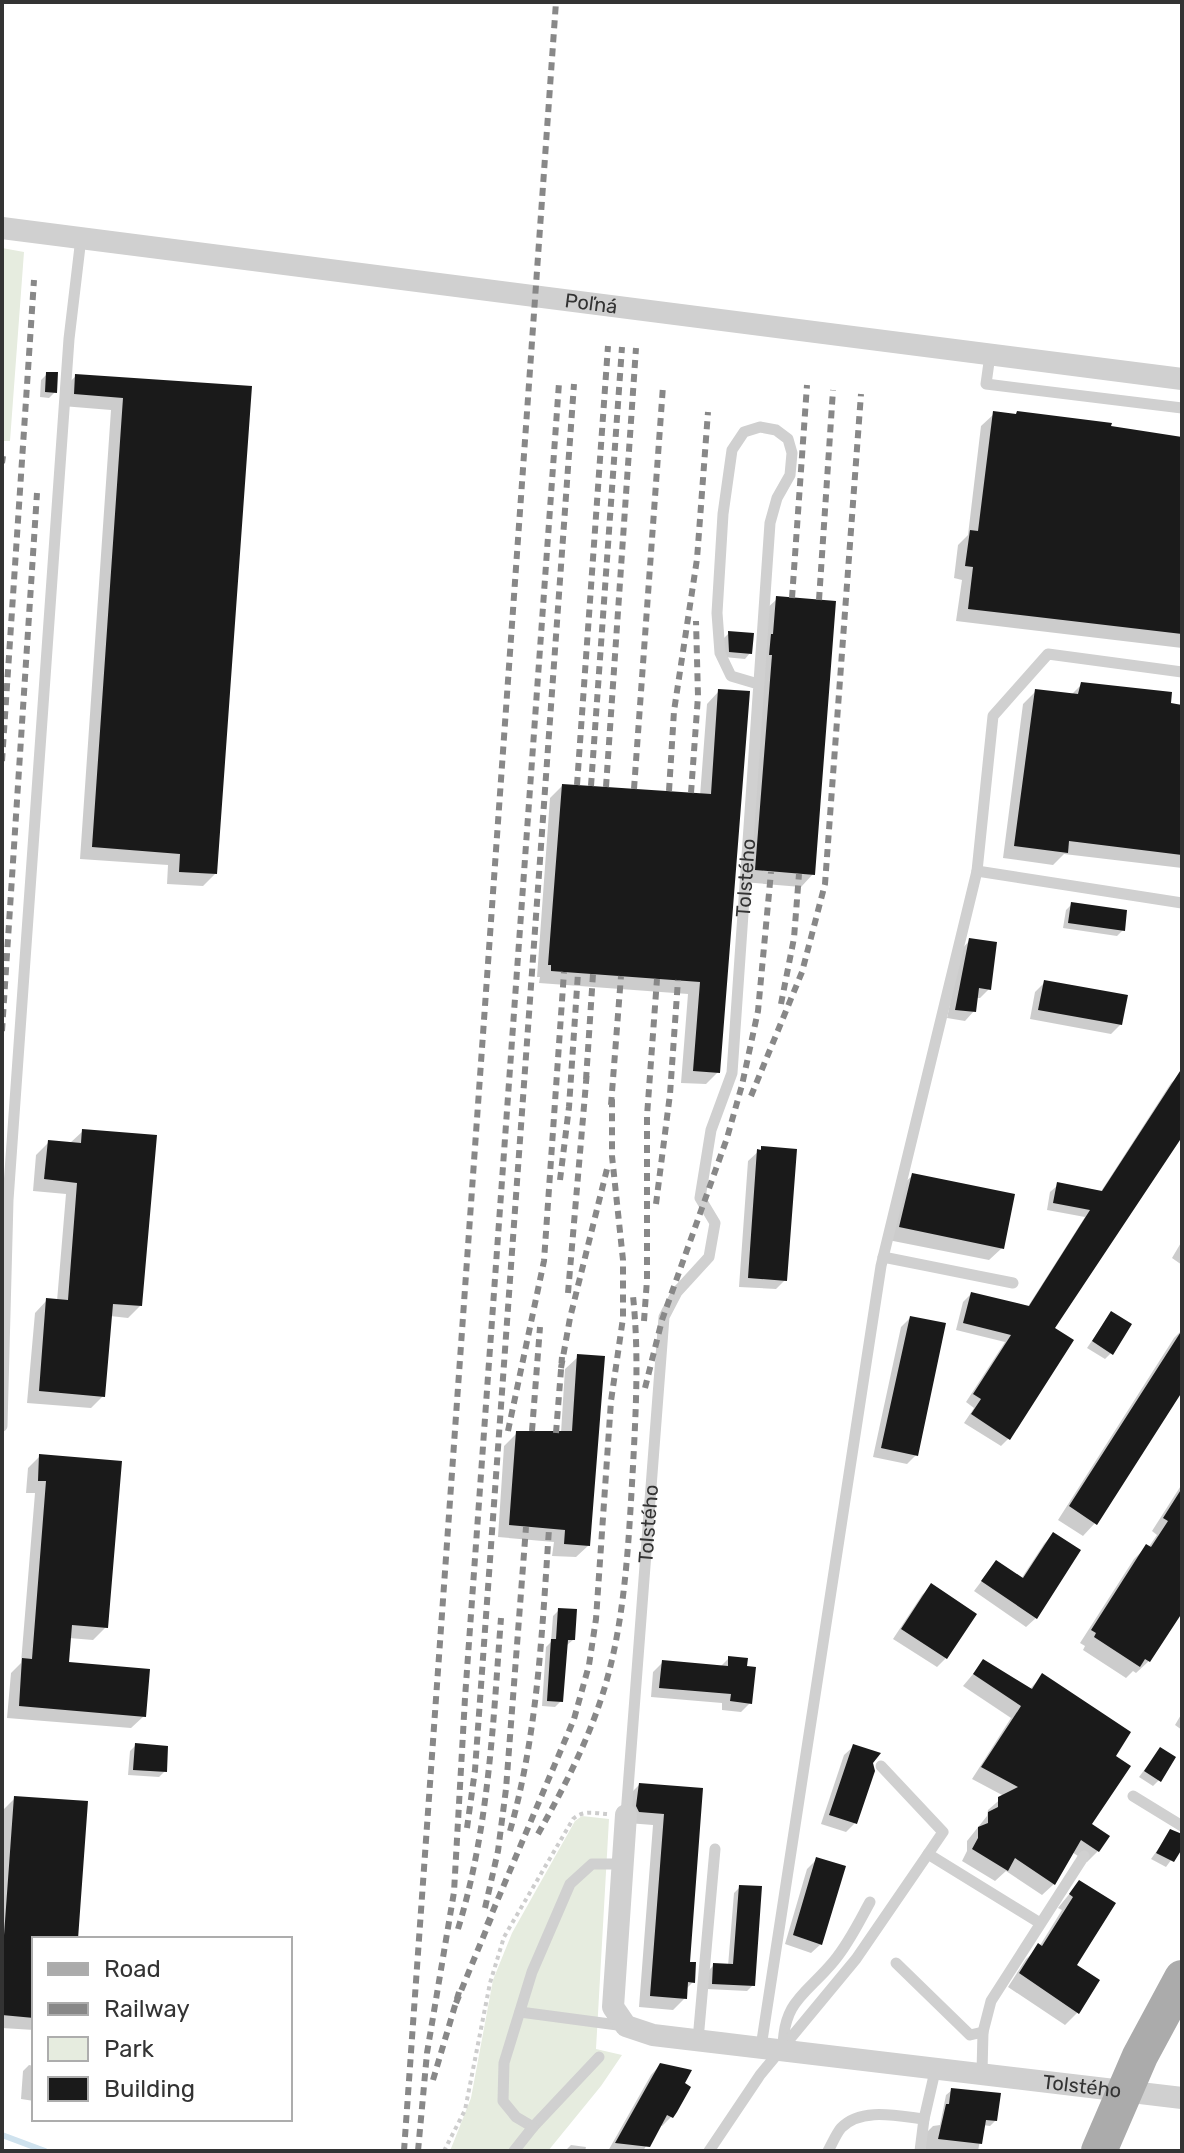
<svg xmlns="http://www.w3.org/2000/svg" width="1184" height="2153" font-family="Rubik,sans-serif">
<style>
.green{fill:#e6ecdf}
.shadow{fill:#0003}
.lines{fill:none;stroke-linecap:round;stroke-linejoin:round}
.stream{stroke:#cfe2ee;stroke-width:6}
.building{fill:#1a1a1a}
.path{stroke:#cdcdcd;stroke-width:4;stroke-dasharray:4 4;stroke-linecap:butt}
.service{stroke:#d0d0d0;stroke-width:11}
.minor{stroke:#d0d0d0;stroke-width:22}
.primary{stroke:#ababab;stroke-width:36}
.rail{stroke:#888;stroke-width:6;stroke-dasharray:8 6;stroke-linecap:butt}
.labels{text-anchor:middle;stroke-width:8;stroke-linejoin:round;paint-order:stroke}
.street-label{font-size:20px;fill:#333;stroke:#fff}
</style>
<rect width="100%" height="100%" fill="#fff"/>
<!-- green -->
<path class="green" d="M2,248L24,252L10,441H2Z
M582,1816L609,1819L596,2049L622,2055L601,2086L548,2151H450L471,2098L493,1980L512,1933L575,1821Z"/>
<!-- shadow -->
<path class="shadow" d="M47,374L55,392L49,398L40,397L41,380Z
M76,376L250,388L215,874L203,886L167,884L168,865L80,859L111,410L62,406L63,388Z
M994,414L1182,439V648L956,621L962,580L954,578L958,545L968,535L981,426Z
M777,599L813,874L801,887L743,882L764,611Z
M729,633L750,653L745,659L724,657L723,639Z
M1082,684L1182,707V868L1064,854L1053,865L1003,858L1023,704L1036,691L1070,696Z
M719,691L718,1072L706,1084L681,1083L688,994L539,983L540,977H537L550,798L562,786L700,796L707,704Z
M1072,904L1123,930L1117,936L1063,928L1066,910Z
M970,940L989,989L980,998H976L974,1011L965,1021L947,1018L961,950Z
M1044,983L1121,1024L1111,1034L1030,1019L1035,992Z
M1179,1076L1182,1078V1131L1052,1328L1009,1438L1001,1446L964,1423L974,1408L966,1402L1005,1342L956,1330L963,1302L971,1294L1027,1308L1085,1217L1047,1210L1050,1192L1058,1185L1100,1193L1171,1083Z
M83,1131L141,1305L128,1318L110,1316L103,1396L91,1408L27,1403L35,1313L47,1300L57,1301L66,1194L33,1191L36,1155L49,1142L70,1143Z
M762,1148L785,1280L776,1289L739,1287L748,1161Z
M913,1175L1002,1248L989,1260L888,1240L900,1187Z
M1182,1241V1265L1172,1258Z
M1111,1313V1353L1105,1359L1087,1348Z
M910,1318L916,1455L907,1464L873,1457L901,1327Z
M1182,1330V1389L1095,1523L1083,1536L1058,1520L1174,1338Z
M578,1357L589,1545L576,1557L552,1556L554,1542L498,1537L504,1446L517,1433H561L565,1369Z
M40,1456L106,1627L93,1640L69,1638L67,1664L144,1716L131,1728L7,1718L11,1673L21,1663L35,1493H26L28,1468Z
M1182,1484V1609L1149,1661L1136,1673L1133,1671L1126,1678L1083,1650L1085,1646L1080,1643L1134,1559L1147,1546L1148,1548L1157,1535L1152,1531Z
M1053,1534L1036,1618L1026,1627L974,1591L996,1562L1021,1579L1044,1544Z
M931,1586L946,1658L937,1667L893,1639L922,1595Z
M559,1610L573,1640L567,1645L561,1701L555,1707L542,1706L546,1647L551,1642L553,1616Z
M729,1658L750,1703L741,1712L722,1710V1703L651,1697L653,1672L663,1662L720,1667Z
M984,1661L1029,1690L1042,1676L1113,1756L1089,1825L1098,1851L1087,1862L1072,1852L1054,1884L1042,1895L1006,1871L995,1881L962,1861L967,1851V1841L987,1816L988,1810L1004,1796L972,1779L1011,1718L963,1686Z
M1182,1713V1730L1175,1725Z
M136,1745L165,1771L159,1777L128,1775L130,1751Z
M854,1746L871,1762L855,1823L846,1832L821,1824L844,1755Z
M1160,1749L1159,1780L1153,1786L1139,1777Z
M639,1785L701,1790L688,1964L693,1982L686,1989L685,1998L673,2010L639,2007L653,1825L627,1823V1797Z
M15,1798L76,1939H34V2030L2,2028V1811Z
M1171,1831L1182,1837V1845L1166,1867L1151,1859Z
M817,1859L821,1944L811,1953L785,1944L807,1869Z
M1079,1882L1074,1966L1097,1981L1077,2013L1065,2025L1008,1987L1026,1959L1039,1947L1062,1910L1058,1908Z
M740,1887L753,1985L747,1991L707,1989L708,1971L714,1965L728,1966L734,1893Z
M29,2065L34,2066V2101L21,2099L23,2071Z
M660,2065L671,2117L662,2126L659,2125L643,2151H608L651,2075Z
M952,2090L996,2120L990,2126L983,2125L978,2151L925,2150L927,2132L933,2126L940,2125L946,2095Z
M571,2145L586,2147L585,2151H565Z"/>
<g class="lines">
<!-- stream -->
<path class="stream" d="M2,2135L45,2151"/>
</g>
<!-- building -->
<path class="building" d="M46,372H58L57,393L45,392Z
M75,374L252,386L217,874L179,872L180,854L92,847L123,398L74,394Z
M993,411L1016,414L1017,411L1112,423L1111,426L1182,437V634L968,609L973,567L965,566L970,530L978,531Z
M776,596L836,601L815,875L755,870L772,655H769L771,634H773Z
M728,631L754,633L752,654L729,652Z
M1081,682L1172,692L1171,703L1182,705V855L1069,841L1068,853L1014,846L1035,689L1078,694Z
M718,689L750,691L720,1073L693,1071L700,982L551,971V965H548L562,784L711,794Z
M1071,902L1127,910L1125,931L1068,923Z
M969,938L997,942L991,990L979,988L976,1012L955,1010Z
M1044,980L1128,995L1122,1025L1038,1010Z
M1182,1068V1137L1055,1328L1074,1340L1010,1440L971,1414L981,1399L973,1394L1011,1335L963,1323L971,1292L1029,1306L1090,1210L1053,1203L1057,1182L1102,1191Z
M82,1129L157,1135L142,1306L113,1304L105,1397L39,1391L46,1298L68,1300L77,1183L44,1179L48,1140L81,1143Z
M761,1146L797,1149L787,1281L748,1278L757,1149L761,1150Z
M912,1173L1015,1194L1004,1249L899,1227Z
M1111,1311L1132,1324L1113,1355L1092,1341Z
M910,1316L946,1323L918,1456L881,1448Z
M1182,1330V1392L1097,1525L1069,1506Z
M577,1354L605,1356L590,1546L564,1544L565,1530L509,1525L516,1431H572Z
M39,1454L122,1461L108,1628L72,1625L69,1662L150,1669L146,1717L19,1706L22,1658L32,1659L46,1481H38Z
M1182,1488V1613L1150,1662L1145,1659L1140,1667L1094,1637L1096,1633L1091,1630L1146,1544L1151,1547L1168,1521L1163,1518Z
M1053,1532L1081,1550L1037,1619L981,1581L996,1560L1023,1578Z
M931,1583L977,1614L947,1659L901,1629Z
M558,1608L577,1609L575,1640H568L563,1702L547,1701L551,1639H556Z
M728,1656L748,1658L747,1666L756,1667L752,1704L730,1701L731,1694L659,1688L662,1660L728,1666Z
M983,1659L1032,1689L1042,1673L1131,1732L1116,1756L1131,1766L1092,1824L1110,1836L1099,1852L1081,1840L1055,1885L1015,1858L1008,1871L972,1849L978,1838V1827L988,1823V1812L998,1807V1797L1018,1787L981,1767L1021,1706L973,1674Z
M135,1743L168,1746L167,1772L133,1770Z
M853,1744L881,1753L873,1763L875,1771L857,1824L829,1815Z
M1160,1747L1176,1757L1161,1782L1144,1771Z
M639,1783L703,1788L690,1962H696L695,1983L688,1982L687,1999L650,1996L664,1814L639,1812L636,1806Z
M14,1796L88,1801L78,1939H34V2018L2,2015V1963Z
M1170,1829L1182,1834V1849L1174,1862L1156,1853Z
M816,1857L846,1866L822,1945L793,1935Z
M1079,1880L1116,1903L1077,1965L1100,1980L1079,2014L1019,1973L1038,1943L1042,1946L1073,1897L1069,1894Z
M739,1885L762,1886L755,1986L712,1984L713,1963L733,1964Z
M660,2063L692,2070L685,2083L691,2087L677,2112L673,2118L667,2115L650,2147L615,2143Z
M951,2088L1001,2093L997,2121L986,2120L982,2144L938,2139L946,2104H949Z"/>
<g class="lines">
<!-- path -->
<path class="path" d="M444,2151L465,2110L490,1983L504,1937L573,1819C583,1810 594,1813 607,1814"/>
<!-- service -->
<g class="service">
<path d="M990,355L986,384L1182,408"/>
<path d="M977,871L1182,903"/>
<path d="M883,1257L1013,1283"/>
<path d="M2,1426L8,1200L69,339L81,238"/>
<path d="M881,1766L943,1832L928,1854"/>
<path d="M1133,1796L1182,1826"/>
<path id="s1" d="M626,1815L664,1317L677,1292L709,1257L715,1223L700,1198L711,1130L732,1073L770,523L777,498L790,475L792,453L788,439L776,430L760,427L744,432L732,450L723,514L717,613L720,653L731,676L758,684"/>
<path d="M896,1963L970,2035L983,2032"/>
<path d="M520,2012L625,2026"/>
<path d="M698,2040L715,1849"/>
<path d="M761,2047L881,1266L977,871L993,716L1048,654L1182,672"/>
<path d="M783,2049C783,2000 807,1994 834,1961C849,1943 859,1922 870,1902"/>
<path d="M599,2057L533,2127L516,2117L503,2101L504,2063L532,1972L570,1884L592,1864H622"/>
<path d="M982,2072L983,2032L991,2001L1084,1856"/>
<path d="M514,2151L533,2127"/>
<path d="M709,2151L760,2075L856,1959L928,1854L1040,1923"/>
<path d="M828,2151C832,2144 836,2134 841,2128C861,2107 898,2116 924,2119"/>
<path d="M920,2151L924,2119L936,2067"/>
</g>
<!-- minor -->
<g class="minor">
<path id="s2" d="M2,228L1182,379"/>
<path id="s3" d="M626,1815L613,2007L626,2026L653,2035L1182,2098"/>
</g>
<!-- primary -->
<path class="primary" d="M1099,2151L1140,2056L1182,1978"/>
<!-- rail -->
<path class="rail" d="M2,463L3,456
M792,598L807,385
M819,600L833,390
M2,761L34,280
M577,785L608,346
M591,786L622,347
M606,787L636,348
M634,789L663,386
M669,791L674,711L697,559L708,412
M691,793L698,696L696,621
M781,1004L794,938L799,874
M2,1031L37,493
M586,1080L593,974
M751,1096L802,972L825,884L861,394
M611,1105L621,976
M560,1180L569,1107L578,973
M656,1204L670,1094L678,980
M568,1293L587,1071
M644,1321L647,1280V1116L657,979
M561,1368L570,1318L607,1169
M645,1388L662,1320L727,1138L742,1085L758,1011L771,872
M508,1431L544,1261L564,972
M532,1431L540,1327
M556,1433L562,1357
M467,1828L475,1770L574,384
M510,1831C538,1732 542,1631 549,1529
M538,1834C567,1782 594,1730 609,1672C626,1606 629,1535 633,1466C636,1409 639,1353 633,1296
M485,1908L498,1851L506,1789L526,1527
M487,1925L574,1719L589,1665L596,1619L611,1401L623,1318V1260L612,1156V1094
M458,1929C489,1828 493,1723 501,1618
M456,2003L491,1918
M433,2080L459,1992
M404,2151L556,2
M418,2151L427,2053L454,1892L465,1698L559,383"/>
</g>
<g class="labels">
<!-- street labels -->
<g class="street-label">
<text dy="7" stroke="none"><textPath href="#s2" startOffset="594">Poľná</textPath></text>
<text dy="7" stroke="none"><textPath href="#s1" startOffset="964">Tolstého</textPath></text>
<text dy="7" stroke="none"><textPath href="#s1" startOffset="292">Tolstého</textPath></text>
<text dy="7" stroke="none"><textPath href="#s3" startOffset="676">Tolstého</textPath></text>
</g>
</g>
<!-- border -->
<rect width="1184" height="2153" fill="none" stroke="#333333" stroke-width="8"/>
<!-- legend -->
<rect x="32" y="1937" width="260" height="184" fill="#ffffff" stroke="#adadad" stroke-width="2"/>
<rect x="48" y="1963" width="40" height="12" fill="#ababab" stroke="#adadad" stroke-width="2"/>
<text x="104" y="1977" font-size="24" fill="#333333">Road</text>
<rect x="48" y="2003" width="40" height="12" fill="#888888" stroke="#adadad" stroke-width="2"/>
<text x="104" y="2017" font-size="24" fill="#333333">Railway</text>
<rect x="48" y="2037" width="40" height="24" fill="#e6ecdf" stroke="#adadad" stroke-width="2"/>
<text x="104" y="2057" font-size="24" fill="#333333">Park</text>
<rect x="48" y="2077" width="40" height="24" fill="#1a1a1a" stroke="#adadad" stroke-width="2"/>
<text x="104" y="2097" font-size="24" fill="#333333">Building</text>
</svg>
